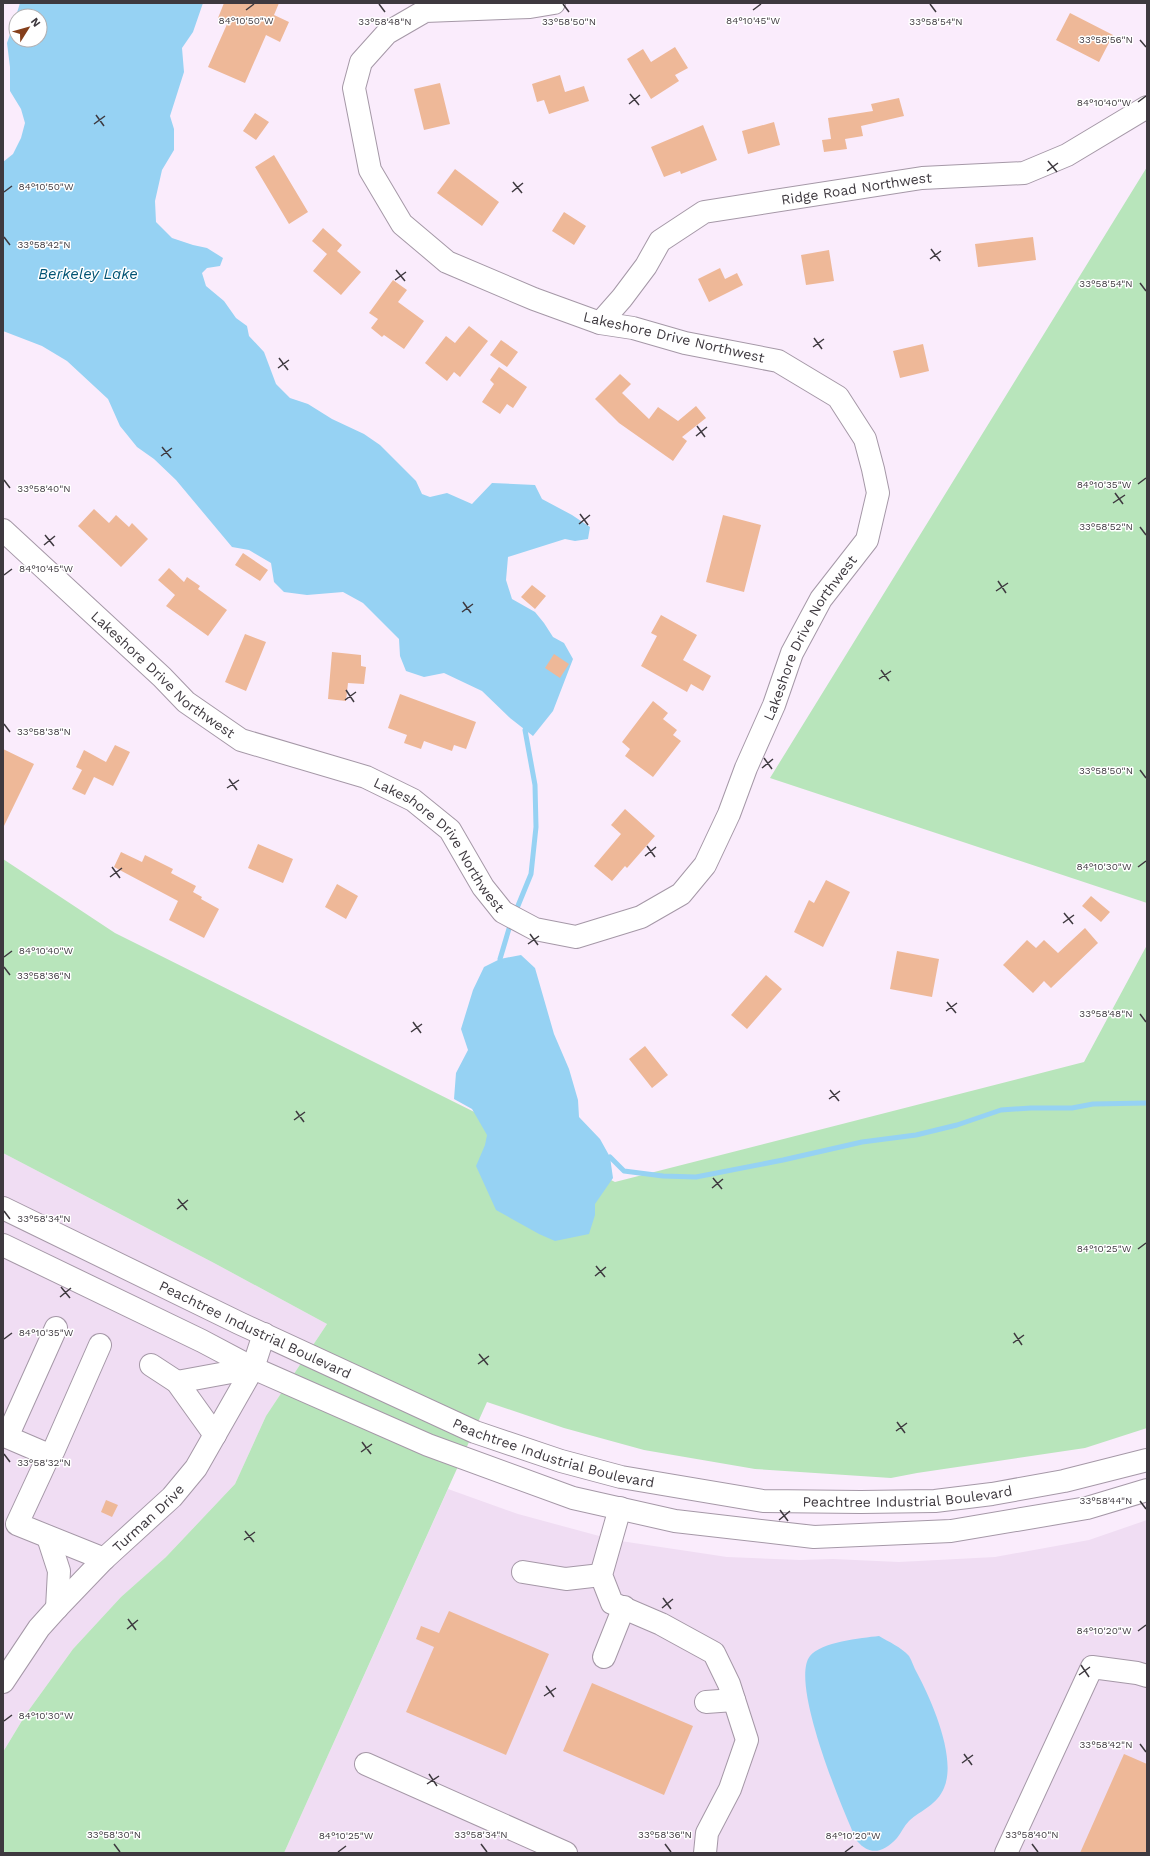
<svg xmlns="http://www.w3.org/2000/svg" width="1150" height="1856" font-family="'Work Sans',sans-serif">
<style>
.built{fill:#f0ddf3}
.green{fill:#b8e5bb}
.water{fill:#96d2f3}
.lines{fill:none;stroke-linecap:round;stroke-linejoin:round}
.stream{stroke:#96d2f3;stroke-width:5}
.building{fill:#eeb898}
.minor-casing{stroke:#a598a7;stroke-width:24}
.highway-casing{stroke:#a598a7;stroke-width:24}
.minor{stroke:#fff;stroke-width:22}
.highway{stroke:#fff;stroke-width:22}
.ticks{fill:none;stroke:#3e393f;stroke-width:1.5}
.labels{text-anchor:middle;stroke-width:3;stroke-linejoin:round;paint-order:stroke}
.street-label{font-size:14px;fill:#3e393f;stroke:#fff}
.water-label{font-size:15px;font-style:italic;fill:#015373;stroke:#fff}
.ticks-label{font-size:10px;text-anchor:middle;fill:#3e393f;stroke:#fff;stroke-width:3;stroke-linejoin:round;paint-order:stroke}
</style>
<rect width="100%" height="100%" fill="#faecfc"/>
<!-- built -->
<path class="built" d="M3,1153L214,1263L327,1324L266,1416L235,1484L166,1557L121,1597L73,1649L26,1714L3,1752Z
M448,1489L518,1514L614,1540L727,1557L800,1560L833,1559L899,1562L995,1557L1089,1540L1147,1520V1853H284Z"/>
<!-- green -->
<path class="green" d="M1147,167V903L770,778Z
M3,859L115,933L615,1182L1084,1062L1147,945V1428L1085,1448L917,1473L891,1478L755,1469L644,1450L564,1428L487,1402L284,1853H3V1752L26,1714L73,1649L121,1597L166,1557L235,1484L266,1416L327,1324L214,1263L3,1153Z"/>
<!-- water -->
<path class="water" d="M20,3H203L193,32L182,48L184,72L170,116L174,129V150L162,170L155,201L156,222L172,238L193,245L207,248L223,258L220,266L207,268L202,273L206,286L224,301L236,318L247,326L249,336L264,352L276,384L290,398L308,404L332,419L364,434L380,445L416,481L422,494L430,497L447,493L472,504L492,483L535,485L542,499L572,515L590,527L588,539L575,541L565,539L508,557L506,580L512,599L535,612L544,623L553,637L564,643L573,659L553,711L533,736L510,718L482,691L444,673L424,677L406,671L400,656L399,639L363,603L343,592L307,595L284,592L274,582L271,563L249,550L232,547L176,480L154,459L137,447L120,426L108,399L67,361L42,346L3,331V162L13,154L21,138L25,123L21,109L10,91V67L7,43L16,17V40H40V16H16Z
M521,955L535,968L554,1034L569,1069L578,1100L579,1117L600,1139L610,1157L613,1178L595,1204V1215L589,1234L555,1241L539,1234L496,1210L476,1166L485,1145L487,1135L472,1109L454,1099L456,1073L468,1050L461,1029L473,990L484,967L500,959Z
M879,1636C889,1642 901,1647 909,1656C912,1661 914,1668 917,1673C932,1701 957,1758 944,1788C937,1805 921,1810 909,1821C904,1826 901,1833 897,1838C883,1853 870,1856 857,1841C843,1811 789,1682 810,1656C821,1642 861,1638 879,1636Z"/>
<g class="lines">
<!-- stream -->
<path class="stream" d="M515,913L531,874L536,827L535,785L525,730
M500,959L511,922
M610,1157L624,1171L663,1176L696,1177L783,1160L862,1142L916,1135L957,1125L1001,1110L1031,1108H1072L1093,1104L1147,1103"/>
</g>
<!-- building -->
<path class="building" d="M224,3H279L274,15L289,22L280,42L266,35L245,83L208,67L228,22L218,18Z
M1070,13L1113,35L1099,62L1056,40Z
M675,47L688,68L675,75L679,81L651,99L627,59L643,49L651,62Z
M560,75L565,92L584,86L589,101L549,114L544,100L537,102L532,84Z
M440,83L450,124L424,130L414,89Z
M899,98L904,116L861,126L863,136L845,139L847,149L824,152L822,140L831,139L828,118L873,111L871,104Z
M255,113L269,122L256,140L243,131Z
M774,122L780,145L748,154L742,131Z
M703,125L717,160L681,174L680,171L664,177L651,147Z
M274,155L308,212L289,224L255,167Z
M455,169L499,202L482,226L437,193Z
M564,212L586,226L574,245L552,231Z
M323,228L342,245L337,251L361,272L341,295L313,271L327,254L312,241Z
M1033,237L1036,260L978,267L975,244Z
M829,250L834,281L806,285L801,255Z
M720,268L725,279L737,273L743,285L709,302L698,279Z
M393,280L407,290L398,302L424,321L404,349L384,335L382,337L371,328L378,319L369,313Z
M469,326L488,341L460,377L454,372L447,381L425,363L446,336L455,343Z
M501,340L518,352L507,367L490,355Z
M923,344L929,371L900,378L893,351Z
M499,367L527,387L513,408L507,404L500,414L482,402L494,384L490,380Z
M620,374L631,384L622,393L649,419L658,407L678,421L696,406L706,418L682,437L687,441L673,461L619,423L595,399Z
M94,509L109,523L116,515L129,527L132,523L148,539L121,567L78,526Z
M723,515L761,525L744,592L706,582Z
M243,553L268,570L260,581L235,565Z
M169,568L184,582L187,577L200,586L198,589L227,610L208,636L166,606L175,595L158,580Z
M532,585L546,596L535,609L521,597Z
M661,615L697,635L683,660L711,676L703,691L691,684L687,692L641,666L657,636L651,633Z
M245,634L266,642L246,691L225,682Z
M332,652L361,655V666L366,667L364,684L348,683L346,701L328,699Z
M554,654L569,664L560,678L545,668Z
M400,694L476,722L466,749L454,745L452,751L424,741L421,749L404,743L407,735L388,728Z
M653,701L668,713L663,719L677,730L673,735L681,741L653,777L625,756L630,749L622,742Z
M115,745L130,752L113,786L94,777L85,795L72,789L82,770L76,767L84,750L106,762Z
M3,749L34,764L3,828Z
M625,809L655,836L627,868L625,866L612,881L594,866L621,834L611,825Z
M258,844L293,859L283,883L248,868Z
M121,852L142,862L145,855L173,869L171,873L196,886L193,892L202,897L201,899L219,909L204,938L169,920L178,901L114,867Z
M826,880L850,892L823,947L794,932L809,900L814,903Z
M337,884L358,896L346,919L325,907Z
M1091,896L1110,912L1101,922L1082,906Z
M1085,928L1098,943L1051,988L1044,981L1033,993L1003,965L1027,940L1036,948L1044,940L1058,953Z
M897,951L939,959L932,997L890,989Z
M766,975L782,989L747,1029L731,1015Z
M645,1046L668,1075L652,1088L629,1059Z
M106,1500L118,1505L112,1517L101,1512Z
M449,1611L549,1654L506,1755L406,1712L434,1647L416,1639L421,1626L439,1633Z
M592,1683L693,1726L664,1795L563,1751Z
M1124,1754L1147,1764V1853H1080Z"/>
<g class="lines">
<defs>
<g id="minor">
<path id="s1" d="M600,323L622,298L646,266L660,241L704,212L922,178L1024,173L1067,155L1147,107"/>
<path id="s2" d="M3,530L162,677L186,702L241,740L366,777L413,800L450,830L483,887L503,912L535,929L576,937L641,917L681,894L705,865L729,814L746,768L774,705L792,653L821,599L867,540L878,493L873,469L865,439L838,397L778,361L685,343L633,328L600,323L534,299L447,262L402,224L370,170L354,88L361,62L387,33L425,11L530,7L554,3"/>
<path d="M100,1345L53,1452L49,1455L17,1524L104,1559"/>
<path d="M151,1365L177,1382L215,1435"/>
<path d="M177,1382L253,1368"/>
<path d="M49,1455L7,1437L56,1328"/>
<path d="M620,1508L601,1575L612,1603L661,1624L714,1653L729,1684L747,1740L730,1789L707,1833L705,1853"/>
<path d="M48,1537L59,1571L57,1608"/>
<path d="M523,1572L566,1579L601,1575"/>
<path d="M604,1657L624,1607"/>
<path id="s3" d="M3,1682L39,1628L57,1608L104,1559L172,1497L196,1468L253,1368L264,1334"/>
<path d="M706,1702L734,1700"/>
<path d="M366,1764L566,1853"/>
<path d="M1006,1853L1092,1667L1137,1673L1147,1676"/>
</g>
<g id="highway">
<path id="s4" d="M3,1208L239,1323L475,1432L561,1461L621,1477L763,1501L861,1502L935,1501L992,1494L1064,1481L1147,1460"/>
<path d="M3,1245L202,1341L253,1368L428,1445L573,1498L675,1521L814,1537L951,1531L1087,1508L1147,1490"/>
</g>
</defs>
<!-- minor casing -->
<use href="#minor" class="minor-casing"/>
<!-- highway casing -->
<use href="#highway" class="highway-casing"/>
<!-- minor -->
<use href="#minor" class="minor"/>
<!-- highway -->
<use href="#highway" class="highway"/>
</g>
<!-- ticks -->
<path class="ticks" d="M379,4L385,12M563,4L569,12M930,4L936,12M246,10L254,4M753,10L761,4M1140,40L1146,47M630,94L639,105M1138,102L1146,96M629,104L640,95M96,115L104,126M94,124L105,116M1048,161L1057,172M1047,171L1058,163M513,182L522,193M4,192L12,186M512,192L523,183M4,237L10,245M931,249L940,261M930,259L941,251M396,270L405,281M395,280L406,272M1140,283L1146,291M814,338L822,349M813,347L824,339M279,358L288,370M278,368L289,360M697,426L705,437M696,436L707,427M162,447L171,458M161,456L172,448M4,480L10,488M1138,484L1146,478M1115,493L1123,504M1113,503L1125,495M580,514L588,525M579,524L590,515M1140,527L1146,535M45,535L54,546M44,545L55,536M4,575L12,569M998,581L1006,593M996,591L1008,583M463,602L471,613M462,612L473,604M881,670L889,681M879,679L891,671M346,690L354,702M345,700L356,692M4,724L10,732M764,758L772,769M762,768L773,759M1140,770L1146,778M229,779L237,790M227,788L239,780M647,846L655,857M645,856L656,847M112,867L120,878M1138,867L1146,861M110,877L122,868M1064,913L1073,924M1063,923L1074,915M530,934L538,945M528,944L539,936M4,957L12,951M4,967L10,975M947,1002L956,1013M946,1011L957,1003M1140,1014L1146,1022M413,1022L421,1033M411,1032L422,1024M830,1090L839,1101M829,1099L840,1091M296,1111L304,1122M294,1120L305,1112M713,1178L722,1189M712,1188L723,1179M178,1199L187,1210M177,1209L188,1200M4,1211L10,1219M1138,1249L1146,1243M596,1266L605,1277M595,1276L606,1267M61,1287L70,1298M60,1297L71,1288M1014,1333L1022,1345M4,1339L12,1333M1013,1343L1024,1335M479,1354L488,1365M478,1364L489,1356M897,1422L905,1433M896,1431L907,1423M362,1442L371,1454M361,1452L372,1444M4,1454L10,1462M1140,1501L1146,1509M780,1510L788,1521M779,1520L790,1511M245,1531L254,1542M244,1540L255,1532M663,1598L671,1609M662,1608L673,1599M128,1619L136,1630M127,1629L138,1620M1138,1631L1146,1625M1081,1665L1089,1677M1079,1675L1090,1667M546,1686L554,1697M544,1696L556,1688M4,1721L12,1715M1140,1744L1146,1752M964,1754L972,1765M962,1763L973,1755M429,1774L437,1786M427,1784L439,1776M114,1844L120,1852M481,1844L487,1852M665,1844L671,1852M1032,1844L1038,1852M338,1852L346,1846M845,1852L853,1846"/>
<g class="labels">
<!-- street labels -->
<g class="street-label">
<text dy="5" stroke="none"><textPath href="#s1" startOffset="309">Ridge Road Northwest</textPath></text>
<text transform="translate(674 337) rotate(13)" y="5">Lakeshore Drive Northwest</text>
<text dy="5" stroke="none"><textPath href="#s2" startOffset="1127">Lakeshore Drive Northwest</textPath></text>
<text dy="5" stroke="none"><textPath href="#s2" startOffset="216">Lakeshore Drive Northwest</textPath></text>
<text dy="5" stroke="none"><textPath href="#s2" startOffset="551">Lakeshore Drive Northwest</textPath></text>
<text dy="5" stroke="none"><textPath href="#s4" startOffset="280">Peachtree Industrial Boulevard</textPath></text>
<text dy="5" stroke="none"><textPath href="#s4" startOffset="604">Peachtree Industrial Boulevard</textPath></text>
<text dy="5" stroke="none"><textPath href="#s4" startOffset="964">Peachtree Industrial Boulevard</textPath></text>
<text dy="5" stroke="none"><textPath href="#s3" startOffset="220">Turman Drive</textPath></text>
</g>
<!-- water labels -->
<g class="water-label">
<text x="88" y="279">Berkeley Lake</text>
</g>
</g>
<g class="ticks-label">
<text x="246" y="24">84°10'50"W</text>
<text x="753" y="24">84°10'45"W</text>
<text x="385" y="25">33°58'48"N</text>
<text x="569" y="25">33°58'50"N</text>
<text x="936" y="25">33°58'54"N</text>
<text x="1106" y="43">33°58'56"N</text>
<text x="1104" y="106">84°10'40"W</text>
<text x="46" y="190">84°10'50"W</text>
<text x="44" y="248">33°58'42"N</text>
<text x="1106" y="287">33°58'54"N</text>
<text x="1104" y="488">84°10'35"W</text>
<text x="44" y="492">33°58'40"N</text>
<text x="1106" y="530">33°58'52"N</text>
<text x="46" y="572">84°10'45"W</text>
<text x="44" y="735">33°58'38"N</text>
<text x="1106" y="774">33°58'50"N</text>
<text x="1104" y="870">84°10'30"W</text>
<text x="46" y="954">84°10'40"W</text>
<text x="44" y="979">33°58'36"N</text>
<text x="1106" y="1017">33°58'48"N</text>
<text x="44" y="1222">33°58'34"N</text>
<text x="1104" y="1252">84°10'25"W</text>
<text x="46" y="1336">84°10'35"W</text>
<text x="44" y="1466">33°58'32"N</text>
<text x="1106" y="1504">33°58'44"N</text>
<text x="1104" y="1634">84°10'20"W</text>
<text x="46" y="1719">84°10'30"W</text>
<text x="1106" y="1748">33°58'42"N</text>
<text x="114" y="1838">33°58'30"N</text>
<text x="481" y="1838">33°58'34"N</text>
<text x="665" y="1838">33°58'36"N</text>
<text x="1032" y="1838">33°58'40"N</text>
<text x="346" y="1839">84°10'25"W</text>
<text x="853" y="1839">84°10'20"W</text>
</g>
<!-- border -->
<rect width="1150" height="1856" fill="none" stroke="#3e393f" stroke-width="8"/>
<!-- north arrow -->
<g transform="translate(28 28) rotate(53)"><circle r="19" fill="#ffffff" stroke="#b2b0b2"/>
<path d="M0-3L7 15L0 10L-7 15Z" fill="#853f1b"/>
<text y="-6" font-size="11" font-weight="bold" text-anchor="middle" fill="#3e393f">N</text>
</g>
</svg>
